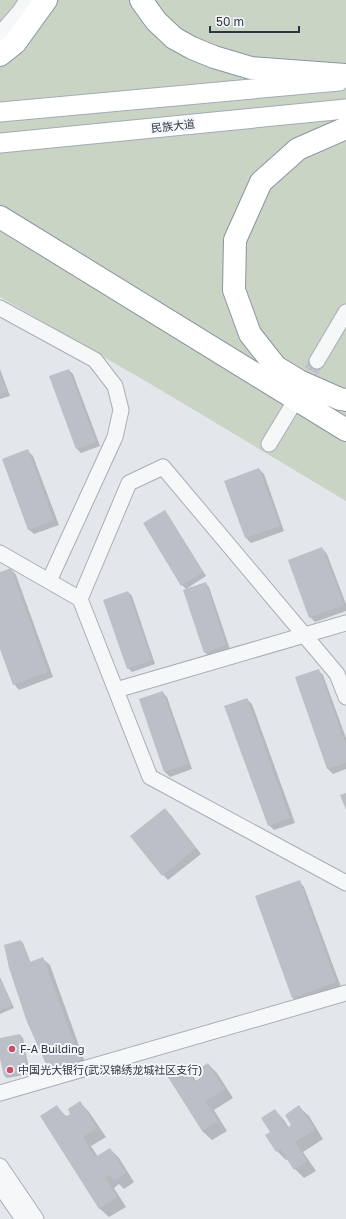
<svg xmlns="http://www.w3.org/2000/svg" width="346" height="1219" font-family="'Golos Text','Noto Sans SC',sans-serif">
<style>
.green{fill:#c9d4c5}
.shadow{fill:#0003}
.building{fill:#bbc0c8}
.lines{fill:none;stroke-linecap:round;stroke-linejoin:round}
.minor-tunnel{stroke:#bec3c9;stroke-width:15;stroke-dasharray:15 8;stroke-linecap:butt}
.minor-casing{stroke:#a8aeb5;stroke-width:17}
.major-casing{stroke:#a3abb6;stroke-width:21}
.highway-casing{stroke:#8b95a1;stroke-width:24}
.minor{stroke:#f6f7f9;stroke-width:15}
.major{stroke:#fff;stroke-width:19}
.highway{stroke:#fff;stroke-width:22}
.poi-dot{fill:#ca4e65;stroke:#f3f5f8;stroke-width:1.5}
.labels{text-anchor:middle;stroke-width:4;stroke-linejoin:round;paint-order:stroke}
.street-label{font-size:11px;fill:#2c3543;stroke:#f3f5f8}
.poi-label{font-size:11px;fill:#2c3543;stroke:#f3f5f8;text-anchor:start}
</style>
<rect width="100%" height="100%" fill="#e3e7eb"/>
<!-- green -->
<path class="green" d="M0,0H346V501L159,389L0,297Z"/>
<!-- shadow -->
<path class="shadow" d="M0,369L10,396L0,399Z
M69,370L73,374L100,446L81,453L77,449L50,377Z
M28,451L33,456L59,525L34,534L28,529Z
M259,469L264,474L284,531L251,543L246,538L226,481Z
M164,511L168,515L206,576L186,589L205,583L209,587L230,649L208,656L205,652L186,589L182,585Z
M322,548L327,554L346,604V611L315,622L310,617Z
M11,569L16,575L53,677L19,690L14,684L0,646V573Z
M128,592L132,596L155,664L132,672L128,668Z
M318,670L323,675L346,738V769L333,774L328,769L296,678Z
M162,692L167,697L192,769L170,777L165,772Z
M247,699L252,704L295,823L274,830L269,825Z
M170,814L201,854L168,880L163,875Z
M299,881L304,887L341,987L298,1003L293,998L256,897Z
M21,941L23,943L31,963L43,959L50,965L87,1068L70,1075Z
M0,977L14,1008L0,1014Z
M20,1035L23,1038L30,1074L7,1078L5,1076L0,1054V1039Z
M208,1064L217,1073L233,1098L214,1110L227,1131L212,1140L202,1131L182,1065L192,1074L196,1081L201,1078Z
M80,1102L89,1112L106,1137L91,1146L98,1157L110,1149L119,1158L134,1182L124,1189L119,1184L114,1188L126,1207L109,1217L99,1208L57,1107L67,1117L72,1114Z
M299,1107L309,1116L323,1139L303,1152L316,1171L304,1178L295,1169L288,1159L286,1160L277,1151L271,1132L275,1110L284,1120L289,1128L293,1125Z"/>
<!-- building -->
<path class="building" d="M69,369L96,442L76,449L49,376Z
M0,374L7,392L0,394Z
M28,449L54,520L28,530L2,459Z
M259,468L280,526L245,538L224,481Z
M165,510L203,572L181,586L143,523Z
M322,547L344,605L309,618L288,560Z
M11,568L48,672L13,685L0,649V572Z
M206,582L226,645L204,653L183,590Z
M128,591L152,660L127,669L103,600Z
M319,669L346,745V763L327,769L295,677Z
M163,691L188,764L164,772L139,699Z
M247,698L290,818L268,826L224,706Z
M346,793V810L340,795Z
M165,808L196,848L162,876L130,836Z
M300,880L336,982L292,998L255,896Z
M21,940L30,962L43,957L81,1062L50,1073L27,1022L9,968L4,945Z
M0,978L12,1005L0,1010Z
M20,1034L28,1071L4,1076L0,1059V1038Z
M208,1063L225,1089L205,1101L218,1121L202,1131L166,1074L183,1064L194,1082L200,1078L195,1071Z
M80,1101L97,1128L83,1137L95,1157L110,1148L126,1173L114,1181L110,1175L105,1178L117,1197L99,1209L40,1116L57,1105L65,1117L70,1114L68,1109Z
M299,1105L315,1129L295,1142L307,1161L294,1170L280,1149L276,1152L265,1135L270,1132L261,1118L275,1109L287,1128L291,1125L285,1115Z"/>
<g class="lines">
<!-- minor-tunnel -->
<path class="minor-tunnel" d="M300,391L317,361"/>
<defs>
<path id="minor" d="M0,34L20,11L27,0
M0,308L95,360L115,386L121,410L115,437L49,581
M317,361L346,312
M269,444L292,406
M0,553L80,599L150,777L346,883
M80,599L129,483L163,467L337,674L346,697
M116,690L346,623
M0,1093L346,993
M0,1166L36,1219
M0,1186L23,1219"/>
<path id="major" d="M0,112L339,81
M0,143L346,109"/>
<path id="highway" d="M141,0L156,21L174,38L192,48L214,57L251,68L346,75
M0,55L15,43L46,0
M346,128L298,149L261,182L235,240L234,290L250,334L276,367L299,381L340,399L346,400
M0,217L346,430"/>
</defs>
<!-- minor casing -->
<use href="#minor" class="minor-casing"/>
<!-- major casing -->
<use href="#major" class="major-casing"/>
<!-- highway casing -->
<use href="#highway" class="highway-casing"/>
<!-- minor -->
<use href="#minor" class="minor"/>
<!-- major -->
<use href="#major" class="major"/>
<!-- highway -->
<use href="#highway" class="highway"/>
</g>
<!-- markers -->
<g class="poi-dot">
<circle cx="12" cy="1049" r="4"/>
<circle cx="10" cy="1070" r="4"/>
</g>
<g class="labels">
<!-- street labels -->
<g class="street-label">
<text transform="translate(173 126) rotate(-6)" y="4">民族大道</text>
</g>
<!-- poi labels -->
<g class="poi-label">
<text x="20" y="1053">F-A Building</text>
<text x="18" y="1074">中国光大银行(武汉锦绣龙城社区支行)</text>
</g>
</g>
<!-- scale -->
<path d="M210 26v6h89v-6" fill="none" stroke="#2c3543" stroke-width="2"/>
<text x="216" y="26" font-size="12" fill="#2c3543" stroke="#f3f5f8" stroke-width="3" paint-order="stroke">50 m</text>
</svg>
